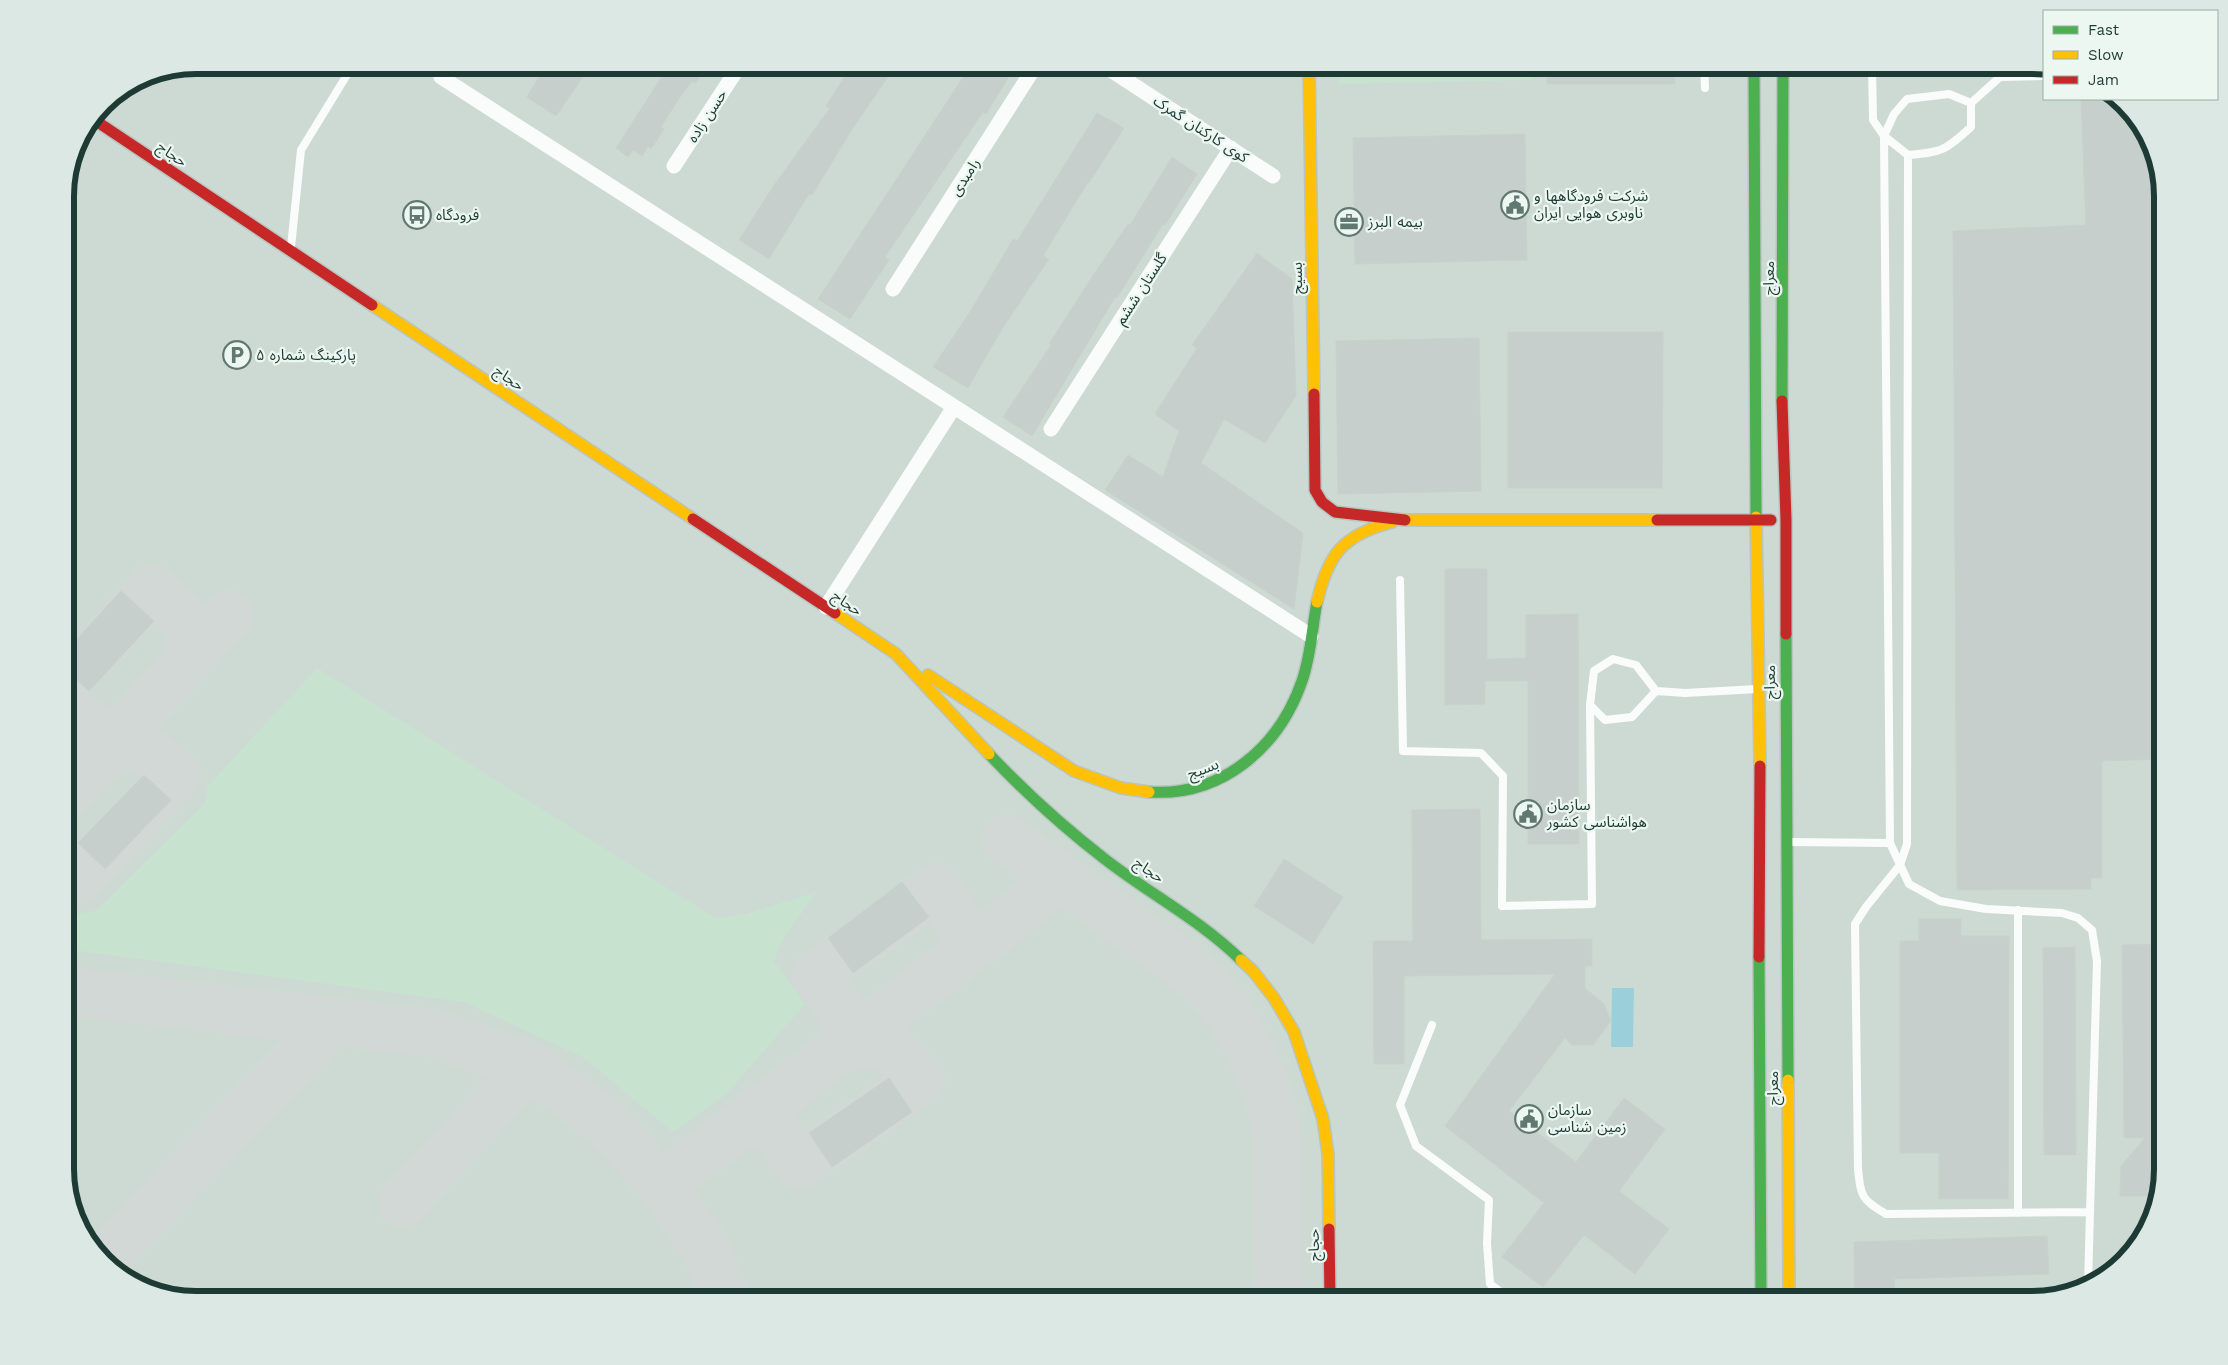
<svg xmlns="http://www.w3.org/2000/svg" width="2228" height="1365" font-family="'Work Sans','Noto Sans Arabic',sans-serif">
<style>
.built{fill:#cddad4}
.green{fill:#c7e3d0}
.water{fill:#9bd0db}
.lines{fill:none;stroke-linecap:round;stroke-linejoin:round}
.taxiway{stroke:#d2d8d6;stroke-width:49}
.building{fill:#c7cfcc;stroke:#c8d1cd}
.fast-casing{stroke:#b9c5c0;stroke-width:14}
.slow-casing{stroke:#b9c5c0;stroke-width:14}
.jam-casing{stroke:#b9c5c0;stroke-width:14}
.lane{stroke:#fafcfb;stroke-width:8}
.street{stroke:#fafcfb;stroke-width:15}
.fast{stroke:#4caf50;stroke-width:11}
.slow{stroke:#ffc107;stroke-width:11}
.jam{stroke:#c62828;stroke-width:11}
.labels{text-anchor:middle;stroke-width:4.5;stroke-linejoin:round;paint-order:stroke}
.street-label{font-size:15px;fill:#1d3b34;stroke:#edf7f2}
.poi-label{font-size:15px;fill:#1d3b34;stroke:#edf7f2;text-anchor:start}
.rim{fill:none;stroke:#1d3b34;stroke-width:6}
</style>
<rect width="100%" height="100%" fill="#e0e8e4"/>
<!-- built -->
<path class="built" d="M196,65H2032L2044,68V99H2114L2145,130L2163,187V1170L2145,1235L2097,1283L2033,1300H196L130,1282L83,1235L65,1178V187L75,145L103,103L146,75Z"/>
<!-- green -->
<path class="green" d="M1338,65H1532V80L1339,84Z
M317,668L715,918L747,914L816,892L781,942L774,962L805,1004L726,1094L673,1132L583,1057L464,1002L65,949V906L76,914L96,911L205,803L208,786Z"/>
<!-- water -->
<path class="water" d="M1612,988H1634L1633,1047H1611Z"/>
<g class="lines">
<!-- taxiway -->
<path class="taxiway" d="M92,656L152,588L185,618L191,639L185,664
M65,704L96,729L100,758L126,747L152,754L177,775L76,881L65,869
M65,796L229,615
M1006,839L1182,964L1208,986L1229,1012L1250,1051L1268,1093L1277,1130L1278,1300
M65,991L433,1033L530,1066L609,1125L662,1185L705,1247L726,1300
M745,1120L770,1123L800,1165L921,1080L889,1045L841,1046L848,1020L816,975L937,887L967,935L959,957
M662,1185L1021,910L1059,877
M402,1203L530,1066
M110,1253L333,1021"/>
</g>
<!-- building -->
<path class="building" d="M546,65H591L556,116L527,97Z
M665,65H707L696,83L692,81L678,100L661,127L664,129L651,149L648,146L642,156L633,150L628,157L616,148L668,67Z
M852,65H896L853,128L812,195L809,194L769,259L739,240L772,188L830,108L826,106Z
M971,65H1016L986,114L983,112L885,257L889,260L850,319L818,299Z
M1548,65H1675V84H1547Z
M2081,99H2114L2145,130L2163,187V759L2102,761V878H2091V889L1957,890L1953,231L2086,225Z
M1097,113L1124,128L1089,183L1088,182L1043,256L1049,259L1002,329L968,388L933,367L970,312L1013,239L1017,241Z
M1525,134L1527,260L1355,264L1353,138Z
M1172,157L1197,174L1165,225L1163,224L1117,298L1115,297L1032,436L1003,417L1051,345L1049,344L1090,280L1128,224L1130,225Z
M1257,253L1292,279L1296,396L1265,443L1224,419L1201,463L1303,533L1294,609L1105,490L1128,455L1163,477L1179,431L1155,414L1197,348L1192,345Z
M1508,332H1663L1662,488H1508Z
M1479,338L1481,491L1338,494L1336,341Z
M1445,569H1487V659L1526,658V615L1578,614L1579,844H1528V681H1485V704L1445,705Z
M121,591L154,621L89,691L65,669V652Z
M144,775L171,800L105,869L78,843Z
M1480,809L1481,940L1592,939V966H1585V988L1604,1004L1611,1021L1593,1045H1572L1565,1038L1509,1111L1576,1162L1624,1098L1665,1129L1619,1191L1669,1229L1635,1274L1584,1235L1543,1287L1502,1257L1544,1203L1445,1126L1555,974L1404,976V1064H1374L1373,941H1413L1412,810Z
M1284,859L1343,897L1313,944L1254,906Z
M902,882L929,917L853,973L828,938Z
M1919,919H1961V936H2009L2008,1199H1939V1153H1900V941H1919Z
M2163,944V1170L2156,1196H2120L2121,1166L2145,1138H2124L2122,945Z
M2075,947L2076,1155H2044L2043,948Z
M889,1078L912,1112L832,1167L809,1133Z
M2047,1236L2049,1274L1894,1279L1895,1300H1855L1854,1242Z"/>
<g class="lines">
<defs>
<path id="fast" d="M1754,65L1756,517
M1782,401L1783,65
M1786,634L1788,1080
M989,754C1022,789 1067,830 1106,860C1150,894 1200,920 1241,960
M1149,792C1221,797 1279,748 1302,681C1311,656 1312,628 1317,602
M1759,957L1761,1300"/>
<path id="slow" d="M1309,65L1314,394
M372,305L693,519
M1756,517L1760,766
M1405,520H1657
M1317,602C1328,554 1343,535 1392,522
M835,613L896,654L989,754
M928,675L1074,771L1121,788L1149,792
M1241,960L1253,971L1274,998L1294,1032L1323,1119L1328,1154L1329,1229
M1788,1080L1789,1300"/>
<path id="jam" d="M93,119L372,305
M1314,394L1315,490L1322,502L1335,512L1405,520
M1782,401L1786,520V634
M693,519L835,613
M1657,520H1771
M1759,957L1760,766
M1329,1229L1330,1300"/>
</defs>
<!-- fast casing -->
<use href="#fast" class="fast-casing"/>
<!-- slow casing -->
<use href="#slow" class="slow-casing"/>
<!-- jam casing -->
<use href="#jam" class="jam-casing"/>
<!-- lane -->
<path class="lane" d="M1704,65L1705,88
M1872,65L1873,120L1884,136L1890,843L1909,884L1940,901L1986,909L2062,913L2078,918L2092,930L2097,961L2088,1285
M2000,77L2044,76
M1971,103L1949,94L1907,99L1894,114L1884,136L1908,155C1942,152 1945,151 1971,127V103L2000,77V65
M1908,155L1907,844L1900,865L1866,907L1855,924L1858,1169C1861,1197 1861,1199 1886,1214L2090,1212
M291,247L301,150L353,65
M1400,580L1403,751L1481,753L1503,776L1502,906L1592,904L1590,705
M1656,691L1636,665L1613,659L1594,671L1590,705L1605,720L1632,717L1656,691L1685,693L1757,689
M1789,842L1890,843
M1432,1025L1400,1105L1416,1146L1489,1200L1487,1243L1490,1284L1511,1300
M2018,1213V910
M1573,1300H1678
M1705,1300L1759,1296"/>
<!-- street -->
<path class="street" d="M1103,65L1273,176
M441,77L1311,636
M674,166L740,65
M893,289L1036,65
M1051,429L1231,148
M826,607L954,407"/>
<!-- fast -->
<use href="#fast" class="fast"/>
<!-- slow -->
<use href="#slow" class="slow"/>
<!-- jam -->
<use href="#jam" class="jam"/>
</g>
<!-- icons -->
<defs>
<symbol id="civic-ring" viewBox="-11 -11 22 22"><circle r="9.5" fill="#edf7f2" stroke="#617872" stroke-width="1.5"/><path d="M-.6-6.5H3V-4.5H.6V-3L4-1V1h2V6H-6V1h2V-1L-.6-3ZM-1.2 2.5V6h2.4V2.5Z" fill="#617872"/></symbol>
<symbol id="bus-ring" viewBox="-11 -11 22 22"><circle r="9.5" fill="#edf7f2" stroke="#617872" stroke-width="1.5"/><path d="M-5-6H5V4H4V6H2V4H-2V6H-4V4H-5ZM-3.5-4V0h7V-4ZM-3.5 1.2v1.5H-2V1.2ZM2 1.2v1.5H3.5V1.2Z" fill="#617872"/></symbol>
<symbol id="office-ring" viewBox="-11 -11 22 22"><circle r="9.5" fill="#edf7f2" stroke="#617872" stroke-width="1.5"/><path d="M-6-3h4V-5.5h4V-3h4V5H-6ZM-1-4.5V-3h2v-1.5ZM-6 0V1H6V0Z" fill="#617872"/></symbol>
<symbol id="parking-ring" viewBox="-11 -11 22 22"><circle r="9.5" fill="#edf7f2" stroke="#617872" stroke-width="1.5"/><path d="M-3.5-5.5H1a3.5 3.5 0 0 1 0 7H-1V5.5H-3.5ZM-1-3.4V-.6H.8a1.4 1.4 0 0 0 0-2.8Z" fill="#617872"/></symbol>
</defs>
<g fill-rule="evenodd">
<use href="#civic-ring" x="1499" y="189" width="32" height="32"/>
<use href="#bus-ring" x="401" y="199" width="32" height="32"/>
<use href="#office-ring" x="1333" y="206" width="32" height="32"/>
<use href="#parking-ring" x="221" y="339" width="32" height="32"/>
<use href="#civic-ring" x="1512" y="798" width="32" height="32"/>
<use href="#civic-ring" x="1513" y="1103" width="32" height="32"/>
</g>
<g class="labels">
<!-- street labels -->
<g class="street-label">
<text transform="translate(707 116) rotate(-57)" y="5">حسن زاده</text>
<text transform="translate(1201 129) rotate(33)" y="5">کوی کارکنان گمرک</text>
<text transform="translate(172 154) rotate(34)" y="5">حجاج</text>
<text transform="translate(965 177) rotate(-57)" y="5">رامبدی</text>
<text transform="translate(1297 278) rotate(-91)" y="5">بسیج</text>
<text transform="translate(1769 278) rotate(-90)" y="5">معراج</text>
<text transform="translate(1141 289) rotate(-57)" y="5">گلستان ششم</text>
<text transform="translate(509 378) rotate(34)" y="5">حجاج</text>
<text transform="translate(847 603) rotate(34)" y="5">حجاج</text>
<text transform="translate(1770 682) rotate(-90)" y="5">معراج</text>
<text transform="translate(1203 769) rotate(-21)" y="5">بسیج</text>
<text transform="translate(1149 870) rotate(34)" y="5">حجاج</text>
<text transform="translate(1773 1088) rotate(-90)" y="5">معراج</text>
<text transform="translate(1314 1245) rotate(-91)" y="5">حجاج</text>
</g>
<!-- poi labels -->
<g class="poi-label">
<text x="1534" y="201">شرکت فرودگاهها و<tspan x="1534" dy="17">ناوبری هوایی ایران</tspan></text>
<text x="436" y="220">فرودگاه</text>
<text x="1368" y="227">بیمه البرز</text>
<text x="256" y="360">پارکینگ شماره ۵</text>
<text x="1547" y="810">سازمان<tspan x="1547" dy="17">هواشناسی کشور</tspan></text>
<text x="1548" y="1115">سازمان<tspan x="1548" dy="17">زمین شناسی</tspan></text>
</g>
</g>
<!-- crop -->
<path d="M0 0H2228V1365H0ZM196 74H2032A122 122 0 0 1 2154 196V1169A122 122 0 0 1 2032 1291H196A122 122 0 0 1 74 1169V196A122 122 0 0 1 196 74Z" fill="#dce8e3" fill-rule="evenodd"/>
<path class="rim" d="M196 74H2032A122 122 0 0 1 2154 196V1169A122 122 0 0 1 2032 1291H196A122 122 0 0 1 74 1169V196A122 122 0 0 1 196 74Z"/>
<!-- legend -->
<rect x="2043" y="10" width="175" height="90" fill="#edf7f2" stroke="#9aaca6"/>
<rect x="2053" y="26" width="25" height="8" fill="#4caf50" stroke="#9aaca6"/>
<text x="2088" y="35" font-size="15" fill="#1d3b34">Fast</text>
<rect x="2053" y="51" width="25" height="8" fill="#ffc107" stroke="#9aaca6"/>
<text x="2088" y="60" font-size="15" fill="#1d3b34">Slow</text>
<rect x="2053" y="76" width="25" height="8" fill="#c62828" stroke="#9aaca6"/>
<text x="2088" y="85" font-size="15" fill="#1d3b34">Jam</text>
</svg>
